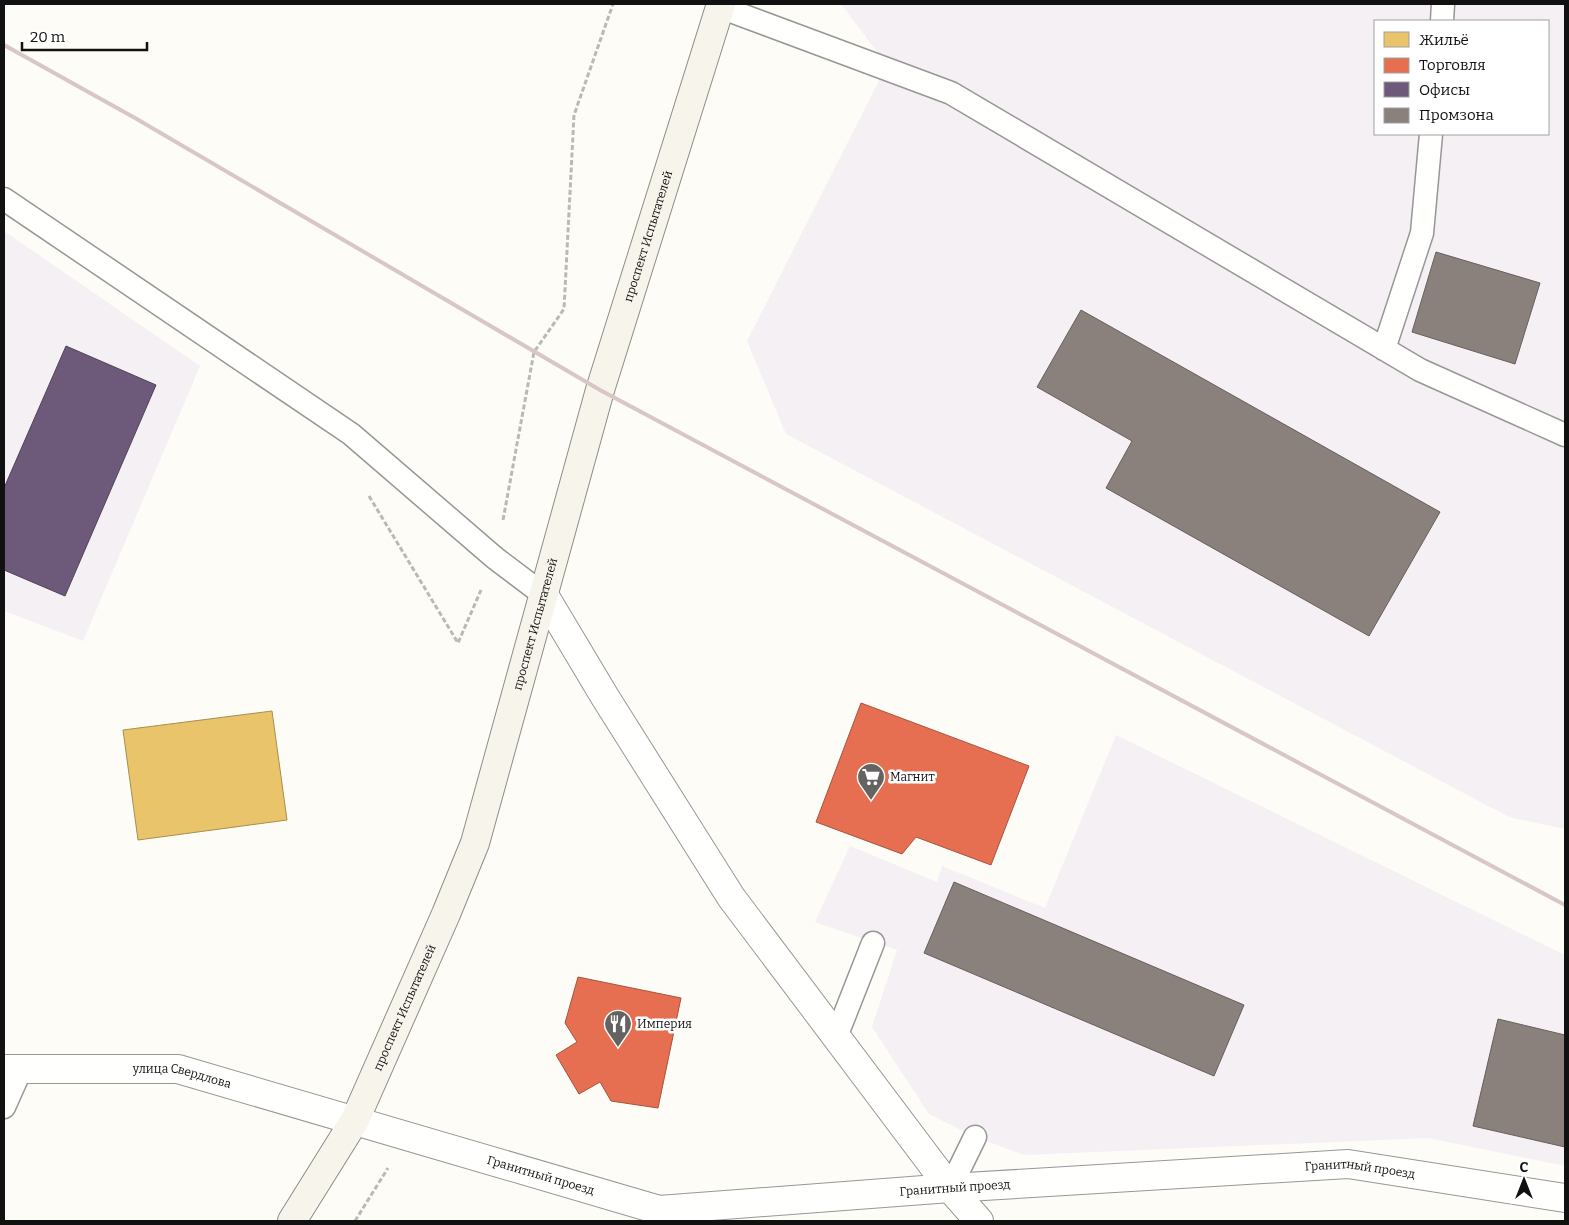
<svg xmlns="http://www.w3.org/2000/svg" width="1569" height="1225" font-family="Bitter,serif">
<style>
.industrial{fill:#f5f0f3;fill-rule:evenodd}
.homes{fill:#e9c46a;stroke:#a88e4f}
.shops{fill:#e76f51;stroke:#a7533e}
.offices{fill:#6d597a;stroke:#51435a}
.industry{fill:#8a817c;stroke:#665f5c}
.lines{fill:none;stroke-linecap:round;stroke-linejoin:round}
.service-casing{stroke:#979795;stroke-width:25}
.minor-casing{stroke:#979795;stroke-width:30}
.secondary-casing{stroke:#8e8d8b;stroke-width:30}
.path{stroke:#b9b9b8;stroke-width:3;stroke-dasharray:5 2.5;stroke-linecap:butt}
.service{stroke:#fffffe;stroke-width:22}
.minor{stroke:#fffffe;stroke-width:28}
.secondary{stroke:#f6f4eb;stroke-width:28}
.rail{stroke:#d9c6c7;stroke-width:4}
.labels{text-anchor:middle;stroke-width:5;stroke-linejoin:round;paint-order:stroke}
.street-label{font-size:12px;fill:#111;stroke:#fff}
.poi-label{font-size:12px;fill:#111;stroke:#fff;text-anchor:start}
</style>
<rect width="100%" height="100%" fill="#fdfcf7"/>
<!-- industrial -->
<path class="industrial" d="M841,4H1565V829L1509,817L786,434L747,341L887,65ZM1375,21H1548V134H1375Z
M4,231L200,366L83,641L4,611Z
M1116,735L1565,955V1166L1428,1138L1024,1155L975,1137L929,1114L872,1027L897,950L815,922L850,846L937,882L942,866L1045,908Z"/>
<!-- homes -->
<path class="homes" d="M272,711L287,820L138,840L123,730Z"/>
<!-- shops -->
<path class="shops" d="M861,703L1029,766L991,865L916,837L902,854L816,822Z
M578,977L681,998L658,1108L611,1101L600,1082L579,1094L556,1055L577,1042L565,1023Z"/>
<!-- offices -->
<path class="offices" d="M66,346L156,385L65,596L4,570V488Z"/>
<!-- industry -->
<path class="industry" d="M1436,252L1540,283L1515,364L1412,332Z
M1081,310L1440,512L1369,636L1106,488L1132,441L1037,387Z
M954,882L1244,1005L1214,1076L924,953Z
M1498,1019L1565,1035V1147L1473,1126Z"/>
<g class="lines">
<defs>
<path id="service" d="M720,7L951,93L1420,370L1565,435
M1442,21L1443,4
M4,199L351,434L495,558L544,595
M1384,349L1422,233L1431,134
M836,1037L873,943
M4,1107L21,1069
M950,1188L975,1137"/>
<g id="minor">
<path d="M544,595L605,697L731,897L950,1188L979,1221"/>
<path id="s1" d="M4,1069H178L659,1210L950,1188L1348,1164L1565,1198"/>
</g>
<g id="secondary">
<path id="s2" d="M292,1221L355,1120L446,914L475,843L600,390L721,4"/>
</g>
</defs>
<!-- service casing -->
<use href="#service" class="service-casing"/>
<!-- minor casing -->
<use href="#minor" class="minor-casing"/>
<!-- secondary casing -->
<use href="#secondary" class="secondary-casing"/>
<!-- path -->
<path class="path" d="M369,496L458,643L481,590
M503,520L534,352L564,309L574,115L613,4
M355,1221L388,1168"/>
<!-- service -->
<use href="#service" class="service"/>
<!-- minor -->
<use href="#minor" class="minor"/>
<!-- secondary -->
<use href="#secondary" class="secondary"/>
<!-- rail -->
<path class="rail" d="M4,45L135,118L600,390L1565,905"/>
</g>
<!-- icons -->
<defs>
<symbol id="supermarket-pin" viewBox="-11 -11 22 30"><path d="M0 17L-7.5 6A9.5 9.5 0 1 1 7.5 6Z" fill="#646362" stroke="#fff"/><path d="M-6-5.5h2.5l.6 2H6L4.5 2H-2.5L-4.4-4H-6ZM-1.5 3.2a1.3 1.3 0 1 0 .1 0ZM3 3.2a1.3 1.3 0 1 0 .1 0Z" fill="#fff"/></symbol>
<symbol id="restaurant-pin" viewBox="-11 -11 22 30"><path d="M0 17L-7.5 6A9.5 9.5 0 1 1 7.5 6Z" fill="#646362" stroke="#fff"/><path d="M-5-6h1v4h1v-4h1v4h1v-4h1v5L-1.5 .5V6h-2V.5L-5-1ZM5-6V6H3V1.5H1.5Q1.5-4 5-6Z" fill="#fff"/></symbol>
</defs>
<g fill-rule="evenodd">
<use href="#supermarket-pin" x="855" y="761" width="32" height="43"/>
<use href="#restaurant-pin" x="602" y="1008" width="32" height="43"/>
</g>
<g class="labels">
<!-- street labels -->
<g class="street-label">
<text dy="4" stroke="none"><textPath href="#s2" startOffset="1052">проспект Испытателей</textPath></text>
<text dy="4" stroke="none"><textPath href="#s2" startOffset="648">проспект Испытателей</textPath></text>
<text dy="4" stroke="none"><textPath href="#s2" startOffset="242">проспект Испытателей</textPath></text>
<text dy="4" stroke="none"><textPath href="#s1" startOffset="179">улица Свердлова</textPath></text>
<text dy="4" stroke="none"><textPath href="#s1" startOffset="1378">Гранитный проезд</textPath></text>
<text dy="4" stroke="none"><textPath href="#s1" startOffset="552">Гранитный проезд</textPath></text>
<text dy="4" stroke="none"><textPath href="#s1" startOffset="972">Гранитный проезд</textPath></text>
</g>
<!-- poi labels -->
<g class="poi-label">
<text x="890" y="781">Магнит</text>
<text x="637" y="1028">Империя</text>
</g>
</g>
<!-- border -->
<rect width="1569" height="1225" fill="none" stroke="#111111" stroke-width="10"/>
<!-- legend -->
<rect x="1374" y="20" width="175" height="115" fill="#ffffff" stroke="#a0a0a0"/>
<rect x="1384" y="32" width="25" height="15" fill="#e9c46a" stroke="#a0a0a0"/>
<text x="1419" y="45" font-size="15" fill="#111111">Жильё</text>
<rect x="1384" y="58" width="25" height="15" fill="#e76f51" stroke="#a0a0a0"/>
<text x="1419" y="70" font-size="15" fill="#111111">Торговля</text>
<rect x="1384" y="82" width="25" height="15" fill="#6d597a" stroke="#a0a0a0"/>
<text x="1419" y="95" font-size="15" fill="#111111">Офисы</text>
<rect x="1384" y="108" width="25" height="15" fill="#8a817c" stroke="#a0a0a0"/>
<text x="1419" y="120" font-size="15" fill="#111111">Промзона</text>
<!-- north arrow -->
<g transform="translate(1524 1180)" stroke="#ffffff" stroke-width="4" paint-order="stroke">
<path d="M0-4L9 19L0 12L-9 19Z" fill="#111111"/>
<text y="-8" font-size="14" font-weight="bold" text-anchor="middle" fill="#111111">С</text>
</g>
<!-- scale -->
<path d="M22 42v8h125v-8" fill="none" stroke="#111111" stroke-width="2.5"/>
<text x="30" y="42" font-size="15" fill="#111111" stroke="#ffffff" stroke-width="4" paint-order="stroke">20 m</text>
</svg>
